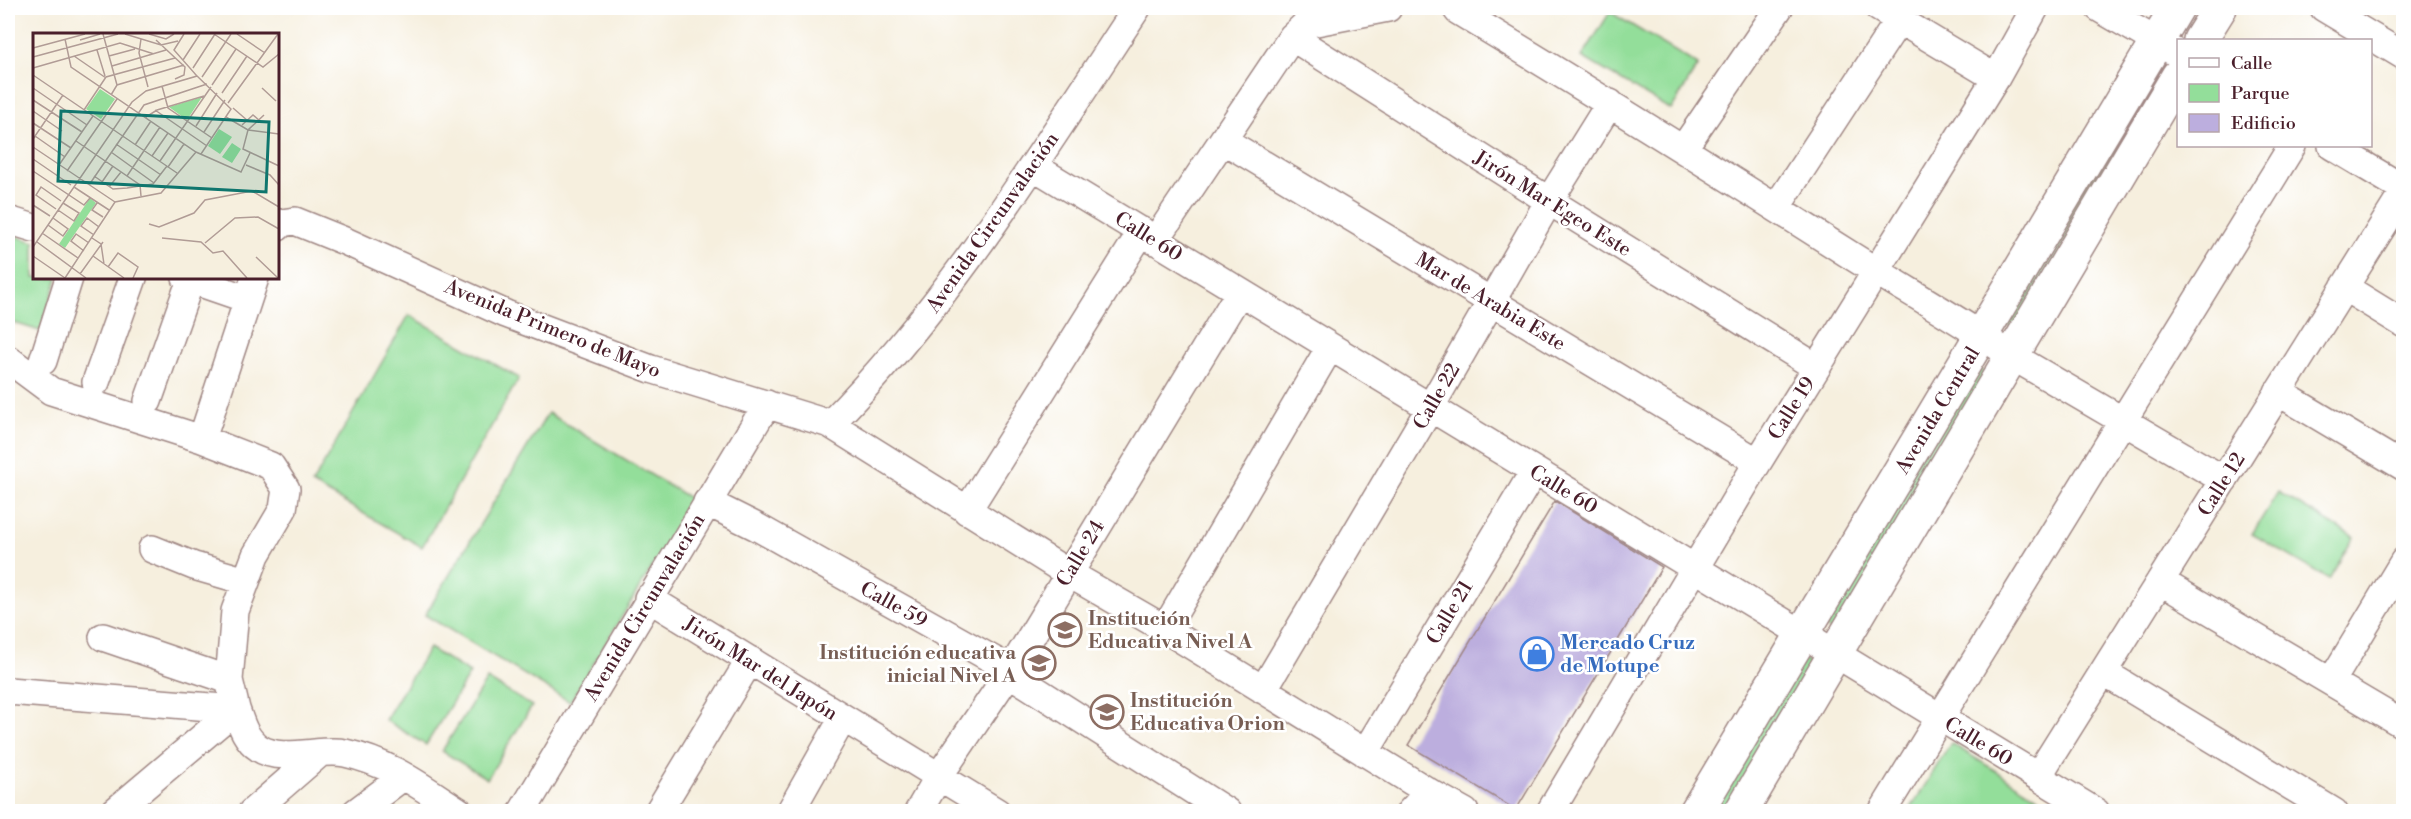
<svg xmlns="http://www.w3.org/2000/svg" width="2411" height="819" font-family="'Libre Bodoni',serif">
<style>
.green{fill:#93de9a;stroke:#6e7e62;stroke-width:1.5}
.building{fill:#bcaede}
.lines{fill:none;stroke-linecap:round;stroke-linejoin:round}
.minor-casing{stroke:#a08784;stroke-width:30}
.major-casing{stroke:#a08784;stroke-width:36}
.minor{stroke:#fff;stroke-width:27}
.major{stroke:#fff;stroke-width:33}
.labels{text-anchor:middle;stroke-width:5;stroke-linejoin:round;paint-order:stroke}
.street-label{font-size:20px;fill:#4a1f2b;stroke:#fff}
.education-label{font-size:20px;font-weight:bold;fill:#785e54;stroke:#fff;text-anchor:start}
.shop-label{font-size:20px;font-weight:bold;fill:#366cbe;stroke:#fff;text-anchor:start}
.inset-road{fill:none;stroke:#b19c96;stroke-width:1.5}
.view{fill:#0f766e;fill-opacity:0.15;stroke:#0f766e;stroke-width:3}
.inset-edge{fill:none;stroke:#4a1f2b;stroke-width:3}
</style>
<rect width="100%" height="100%" fill="#fff"/>
<filter id="ink" filterUnits="userSpaceOnUse"><feTurbulence type="fractalNoise" baseFrequency=".0167" numOctaves="2"/><feDisplacementMap in="SourceGraphic" scale="12" xChannelSelector="R" yChannelSelector="G"/><feConvolveMatrix kernelMatrix="1 2 1 2 8 2 1 2 1" color-interpolation-filters="sRGB"/></filter>
<filter id="wash" filterUnits="userSpaceOnUse"><feTurbulence type="fractalNoise" baseFrequency=".008" numOctaves="4" result="noise"/><feDisplacementMap in="SourceGraphic" scale="24" xChannelSelector="R" yChannelSelector="G"/><feGaussianBlur stdDeviation="1.35" result="paint"/><feColorMatrix in="noise" values="0 0 0 0 0 0 0 0 0 0 0 0 0 0 0 0 0 1.4 0 .05"/><feComposite in="paint" operator="in"/></filter>
<g filter="url(#wash)">
<rect width="100%" height="100%" fill="#f6efde"/>
<!-- green -->
<path class="green" d="M1610,12L1698,65L1671,110L1582,57Z
M2156,67L2171,75L2017,331L2000,321Z
M16,236L34,242V278H58L40,331L8,321V263Z
M409,315L519,378L422,547L312,484Z
M1975,365L1991,377L1836,635L1819,622Z
M548,413L693,500L570,702L425,615Z
M2278,492L2354,537L2329,579L2252,534Z
M429,648L470,673L426,745L385,720Z
M1800,657L1818,667L1731,811L1705,812Z
M487,679L532,706L487,779L442,751Z
M1951,743L2060,811H1909Z"/>
<g id="blocks">
<!-- building -->
<path class="building" d="M1555,501L1662,567L1516,810L1408,745Z"/>
</g>
</g>
<g filter="url(#ink)">
<use href="#blocks" fill-opacity="0" stroke="#a08784" stroke-width="1.5"/>
<g class="lines">
<defs>
<path id="minor" d="M1456,8L1458,11C1589,90 1718,171 1847,253C1902,288 1959,319 2012,356L2224,480
M1879,8L1996,78
M2099,8L2178,54
M2324,8L2404,56
M1292,37L1549,201L1816,367
M1223,140L1758,462
M2332,146L2404,189
M1683,149L1779,8
M1033,166L2096,812
M1776,208L1899,20
M8,220L34,228
M278,227L281,223L295,221L347,242L506,314L651,369L830,424L1068,573L1165,629L1429,792L1465,812
M1155,241L1292,37L1306,24L1388,8
M186,278L247,299
M2344,287L2404,324
M8,359L51,391L202,439L271,466L286,489L283,509L256,555L235,611L229,680L236,709L114,812
M43,361L69,278
M96,382L133,278
M2278,392L2404,467
M148,401L191,279
M830,424C950,303 1043,150 1137,8
M202,439L255,278
M707,502L757,527L999,663L1009,673L1227,812
M967,511L1142,231
M152,549L194,566L246,581
M2160,581L2404,725
M648,598L997,812
M1165,629L1330,347
M103,637L229,680
M2103,672L2334,812
M2331,682L2404,561
M1263,690L1430,408L1549,201L1610,103
M8,691L236,709C241,723 245,739 259,748C281,763 320,748 345,753C391,763 421,787 460,812
M1365,753L1534,471
M2038,776L2404,192
M252,812L320,753
M356,812L404,776
M522,812L767,404
M658,812L750,660
M790,812L843,718
M918,812L939,776L1009,673L1239,293
M1410,812L1429,792
M1550,812L1758,462L1996,78L2035,8
M1882,812L2292,146"/>
<path id="major" d="M2200,40L2220,8
M1696,812L2177,8
M1741,812L2178,76"/>
</defs>
<!-- minor casing -->
<use href="#minor" class="minor-casing"/>
<!-- major casing -->
<use href="#major" class="major-casing"/>
<!-- minor -->
<use href="#minor" class="minor"/>
<!-- major -->
<use href="#major" class="major"/>
</g>
</g>
<!-- icons -->
<defs>
<symbol id="school-ring" viewBox="-11 -11 22 22"><circle r="9.5" fill="#fff" stroke="#8d6e63" stroke-width="1.5"/><path d="M0-5L7-2L0 1L-7-2ZM-4 1L0 2.5L4 1V4Q0 6-4 4Z" fill="#8d6e63"/></symbol>
<symbol id="shop-ring" viewBox="-11 -11 22 22"><circle r="9.5" fill="#fff" stroke="#3f7fe0" stroke-width="1.5"/><path d="M-5-2.5h2.3a2.7 3.5 0 0 1 5.4 0H5L5.5 6h-11ZM-1.5-2.5h3a1.5 2.3 0 0 0-3 0Z" fill="#3f7fe0"/></symbol>
</defs>
<g fill-rule="evenodd">
<use href="#school-ring" x="1046" y="611" width="38" height="38"/>
<use href="#shop-ring" x="1518" y="635" width="38" height="38"/>
<use href="#school-ring" x="1020" y="644" width="38" height="38"/>
<use href="#school-ring" x="1088" y="693" width="38" height="38"/>
</g>
<g class="labels">
<!-- street labels -->
<g class="street-label">
<text transform="translate(1553 203) rotate(32)" y="7">Jirón Mar Egeo Este</text>
<text transform="translate(992 222) rotate(-55)" y="7">Avenida Circunvalación</text>
<text transform="translate(1149 236) rotate(32)" y="7">Calle 60</text>
<text transform="translate(1491 301) rotate(31)" y="7">Mar de Arabia Este</text>
<text transform="translate(553 328) rotate(22)" y="7">Avenida Primero de Mayo</text>
<text transform="translate(1436 396) rotate(-60)" y="7">Calle 22</text>
<text transform="translate(1791 408) rotate(-58)" y="7">Calle 19</text>
<text transform="translate(1937 410) rotate(-59)" y="7">Avenida Central</text>
<text transform="translate(2221 484) rotate(-58)" y="7">Calle 12</text>
<text transform="translate(1564 489) rotate(31)" y="7">Calle 60</text>
<text transform="translate(1080 553) rotate(-59)" y="7">Calle 24</text>
<text transform="translate(894 604) rotate(29)" y="7">Calle 59</text>
<text transform="translate(644 607) rotate(-59)" y="7">Avenida Circunvalación</text>
<text transform="translate(1449 612) rotate(-59)" y="7">Calle 21</text>
<text transform="translate(761 668) rotate(32)" y="7">Jirón Mar del Japón</text>
<text transform="translate(1979 741) rotate(31)" y="7">Calle 60</text>
</g>
<!-- education labels -->
<g class="education-label">
<text x="1088" y="625">Institución<tspan x="1088" dy="23">Educativa Nivel A</tspan></text>
<text x="1016" y="659" text-anchor="end">Institución educativa<tspan x="1016" dy="23">inicial Nivel A</tspan></text>
<text x="1130" y="707">Institución<tspan x="1130" dy="23">Educativa Orion</tspan></text>
</g>
<!-- shop labels -->
<g class="shop-label">
<text x="1560" y="649">Mercado Cruz<tspan x="1560" dy="23">de Motupe</tspan></text>
</g>
</g>
<!-- overview -->
<g transform="translate(33 33)">
<rect width="246" height="246" fill="#f6efde"/>
<path d="M67,56L82,66L68,86L53,76ZM169,64L154,87L136,74ZM186,96L199,104L187,121L175,113ZM199,110L208,116L199,130L189,124ZM57,165L63,170L32,215L26,211Z" fill="#93de9a"/>
<path class="inset-road" d="M70,1L84,52M92,1L128,12L145,8M116,1L133,6L141,1M181,1L230,34L246,21M204,1L232,20M32,6L38,34L163,119L208,139L217,120M108,6L106,20L115,54M47,7L67,1M123,7L152,34L151,42L142,46M0,15L52,1M64,17L72,43M41,23L73,45M76,23L102,16M0,24L85,1M150,27L167,1M79,33L133,17M0,35L87,10L121,21M160,35L182,1M162,41L198,76L168,121M0,42L144,140M169,44L198,1M179,52L203,16M129,53L135,75L179,105M0,55L54,92M229,55L243,68M189,60L214,23M78,62L84,52L151,32M0,67L49,99M195,70L245,1M200,75L215,88M51,77L73,44L142,25M122,77L174,113M0,78L29,98M231,82L215,97L210,116L246,133M113,84L124,77L171,63M193,84L215,97L246,101M0,90L38,115M209,92L220,82L227,88M163,93L184,60M171,99L192,67M2,103L32,124M0,106L30,62M43,108L107,152L108,163M83,111L128,142M102,112L118,88M0,114L82,169M78,119L121,150M119,123L135,100M0,126L38,152M127,128L178,54M26,132L60,83M213,132L237,142L246,152M135,134L151,111M0,138L51,172L57,165M34,138L84,66M61,143L80,156L94,155L120,151L134,133M94,143L127,94M69,149L80,133M56,152L111,72L174,51M41,154L76,177M76,154L88,139M64,170L59,177L70,184M0,172L17,183M23,176L3,162L8,154L28,168M25,177L41,188L46,180L30,170M116,191L126,194L161,180L172,167L219,158L246,174M15,192L30,203L35,196L20,185M9,200L45,225M61,202L48,193L54,185L66,194M59,205L68,211L71,231M129,205L168,209L180,220L190,218L214,245M4,209L53,245M172,210L202,185L225,184L246,196M0,214L99,69L113,58L164,43L141,17L151,1M51,218L38,208L43,201L56,210M0,223L32,245M60,223L91,245M223,224L245,245M75,234L85,220L105,234L100,245M47,241L70,209M32,245L82,169L128,160L163,119"/>
<path class="view" d="M28,78L236,89L233,159L25,148Z"/>
<rect width="246" height="246" class="inset-edge"/>
</g>
<!-- margin -->
<rect width="2411" height="819" fill="none" stroke="#fff" stroke-width="30"/>
<!-- legend -->
<rect x="2177" y="39" width="195" height="108" fill="#ffffff" stroke="#b7a5aa" stroke-width="1.5"/>
<rect x="2189" y="58" width="30" height="9" fill="#ffffff" stroke="#b7a5aa" stroke-width="1.5"/>
<text x="2231" y="69" font-size="18" fill="#4a1f2b">Calle</text>
<rect x="2189" y="84" width="30" height="18" fill="#93de9a" stroke="#b7a5aa" stroke-width="1.5"/>
<text x="2231" y="99" font-size="18" fill="#4a1f2b">Parque</text>
<rect x="2189" y="114" width="30" height="18" fill="#bcaede" stroke="#b7a5aa" stroke-width="1.5"/>
<text x="2231" y="129" font-size="18" fill="#4a1f2b">Edificio</text>
</svg>
